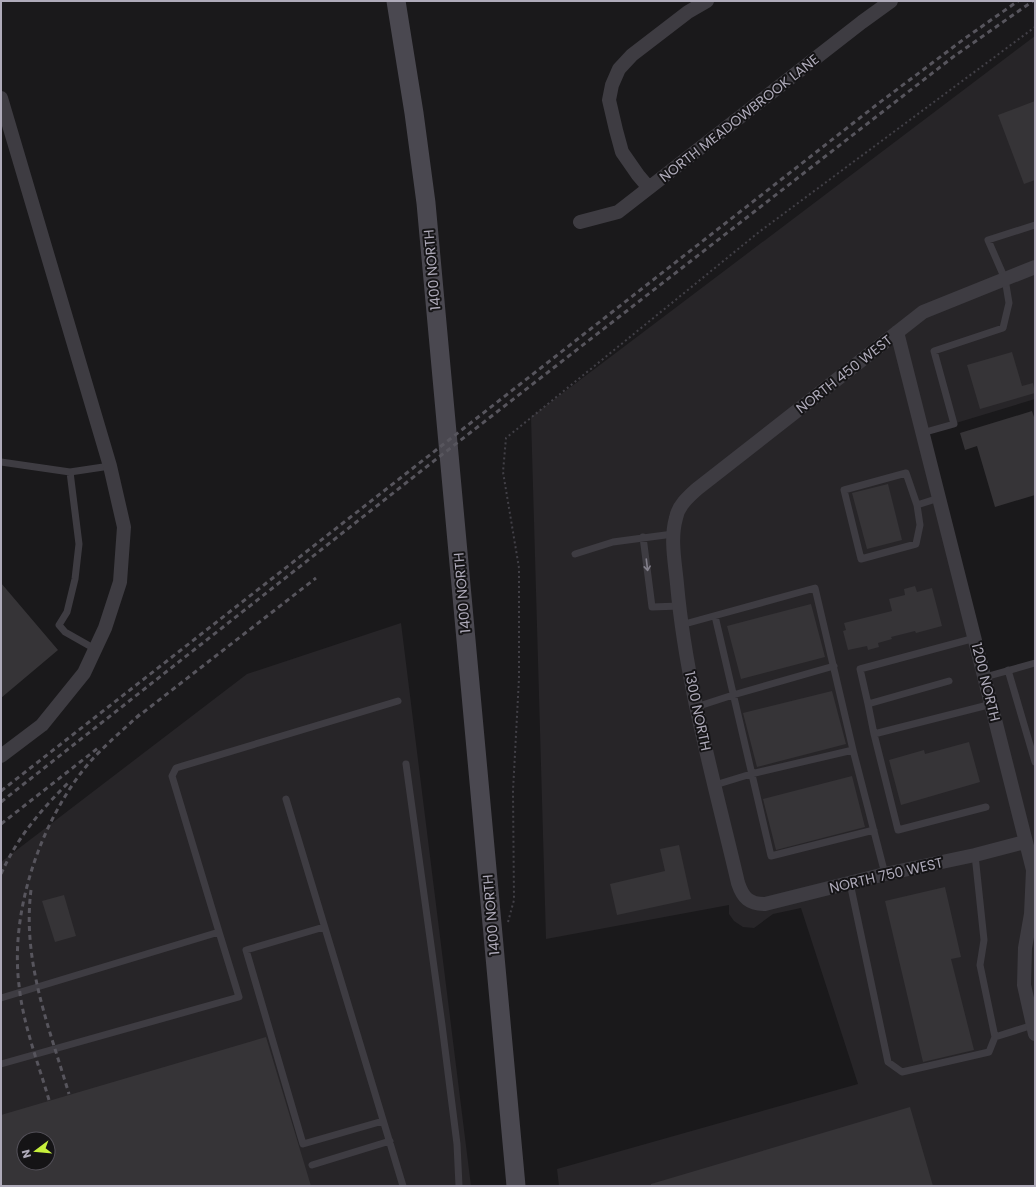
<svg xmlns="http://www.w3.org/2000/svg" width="1036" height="1187" font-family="Poppins,sans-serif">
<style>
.built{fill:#272528;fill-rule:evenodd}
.building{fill:#363437;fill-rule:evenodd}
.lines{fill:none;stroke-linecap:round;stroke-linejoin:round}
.path{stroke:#424047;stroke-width:2;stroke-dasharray:2 3;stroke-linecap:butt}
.service{stroke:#3e3c42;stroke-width:7}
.minor{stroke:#3e3c42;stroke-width:14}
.secondary{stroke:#4a4850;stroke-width:19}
.rail{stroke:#57555d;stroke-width:3;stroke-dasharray:5 4;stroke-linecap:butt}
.oneway{stroke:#827f8a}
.labels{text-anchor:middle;stroke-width:4;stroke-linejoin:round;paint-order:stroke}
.street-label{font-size:14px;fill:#afabba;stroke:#151416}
</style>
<rect width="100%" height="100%" fill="#1a191b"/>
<!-- built -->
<path class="built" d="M1035,36V399L923,433L985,676L1035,662V1186H559L557,1169L858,1084L801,908L773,914L754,928L743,927L734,921L729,914V905L546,939L531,417Z
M401,623L471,1186H1V862L247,674ZM24,1139H48V1163H24Z"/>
<!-- building -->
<path class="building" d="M1035,101V180L1024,184L998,115Z
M1012,352L1022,386L1033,383L1035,393L980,409L967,365Z
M1032,411L1035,420V495L995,507L977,446L965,450L960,433Z
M888,484L902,540L867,549L852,493Z
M1,583L58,650L1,698Z
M915,586L917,592L932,588L942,626L916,633L915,631L891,637L892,639L878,643L879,647L868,650L867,646L848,650L843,631L846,630L844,623L892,611L889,599L905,595L904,589Z
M811,604L825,657L741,679L727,626Z
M832,691L846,744L757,767L743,713Z
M969,742L980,782L901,805L889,760L924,750L925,754Z
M852,776L865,827L776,850L763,799Z
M679,845L691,899L617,915L610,884L665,871L660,849Z
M945,887L961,957L951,959L974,1050L923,1062L885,901Z
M64,895L76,936L55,942L42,901Z
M266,1037L311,1186H1V1115ZM24,1139H48V1163H24Z
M910,1107L933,1186H651V1184Z"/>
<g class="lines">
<!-- path -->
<path class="path" d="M508,922L514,900L513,791L519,678V568L503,472L506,438L759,232L1035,27"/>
<!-- service -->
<path class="service" d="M922,433L954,424L934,351L1003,328L1009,303L1005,279L988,240L1035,225
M1,462L70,472L110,466
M70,472L79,544L75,579L67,612L59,625L65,632L95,649
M917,505L906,473L844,490L861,559L916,544L920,525L917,505L939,498
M643,537L652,607L679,606
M575,554L613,542L673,534
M715,616L771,856L874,830
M681,625L815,588L853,750L885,874
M1008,670L1035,762
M985,677L1035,663
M868,704L860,669L975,638
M696,707L733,695L834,666
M874,734L868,704L949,681
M406,764L442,1025L457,1144L459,1186
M715,785L751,774L853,750
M286,799L403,1186
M986,807L898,830L874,734L992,704
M975,855L984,940L980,965L995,1037L1033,1025
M850,883L888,1062L902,1072L989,1052L995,1037
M324,927L246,950L303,1144L383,1121
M1,998L219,932L172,776L176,768L398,701
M1,1064L239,997L219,932
M312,1165L390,1141"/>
<!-- minor -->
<path class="minor" d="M1,98L110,466L124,527L120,582L105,628L84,673L42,725L1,756
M649,188L638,175L622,152L616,130L609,100L612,85L619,69L632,55L688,12L707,1
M580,222L618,212L862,22L891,1
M897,332L1033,870L1031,914L1025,948L1024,985L1035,1034
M1025,842L975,855L885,874L765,904C749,904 743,898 738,883C715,784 686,685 677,584C675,562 670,539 676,518C678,506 688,497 697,489L923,312L1035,267"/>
<!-- secondary -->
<path class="secondary" d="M396,1L414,113L426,203L516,1186"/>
<!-- rail -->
<path class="rail" d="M136,718L316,578
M1,791L875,106L964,39L1018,1
M1,802L430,464L953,57L1033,1
M1,824L98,748
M1,874C18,836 41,810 70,781
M31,890C22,961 49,1027 69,1094
M49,1100C38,1062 23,1025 19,985C10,913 39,826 84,769C100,749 121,732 140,714"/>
</g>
<!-- one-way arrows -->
<defs><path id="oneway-shaft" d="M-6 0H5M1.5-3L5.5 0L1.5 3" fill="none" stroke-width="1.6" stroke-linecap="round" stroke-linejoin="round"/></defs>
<use class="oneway" href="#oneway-shaft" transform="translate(647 565) rotate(83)"/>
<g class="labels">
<!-- street labels -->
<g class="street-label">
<text transform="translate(739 118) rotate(-38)" y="5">NORTH MEADOWBROOK LANE</text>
<text transform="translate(432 270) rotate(-95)" y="5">1400 NORTH</text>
<text transform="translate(844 374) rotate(-38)" y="5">NORTH 450 WEST</text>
<text transform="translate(462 593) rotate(-95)" y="5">1400 NORTH</text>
<text transform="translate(986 682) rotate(76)" y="5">1200 NORTH</text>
<text transform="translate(698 711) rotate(78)" y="5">1300 NORTH</text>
<text transform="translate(886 875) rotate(-13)" y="5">NORTH 750 WEST</text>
<text transform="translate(491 915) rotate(-95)" y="5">1400 NORTH</text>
</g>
</g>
<!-- border -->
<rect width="1036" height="1187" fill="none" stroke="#afabba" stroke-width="4"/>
<!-- north arrow -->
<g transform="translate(36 1151) rotate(254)"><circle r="19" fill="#151416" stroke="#535058"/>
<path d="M0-3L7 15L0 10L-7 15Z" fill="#c7f03c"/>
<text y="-6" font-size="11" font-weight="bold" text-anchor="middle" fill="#afabba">N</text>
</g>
</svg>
